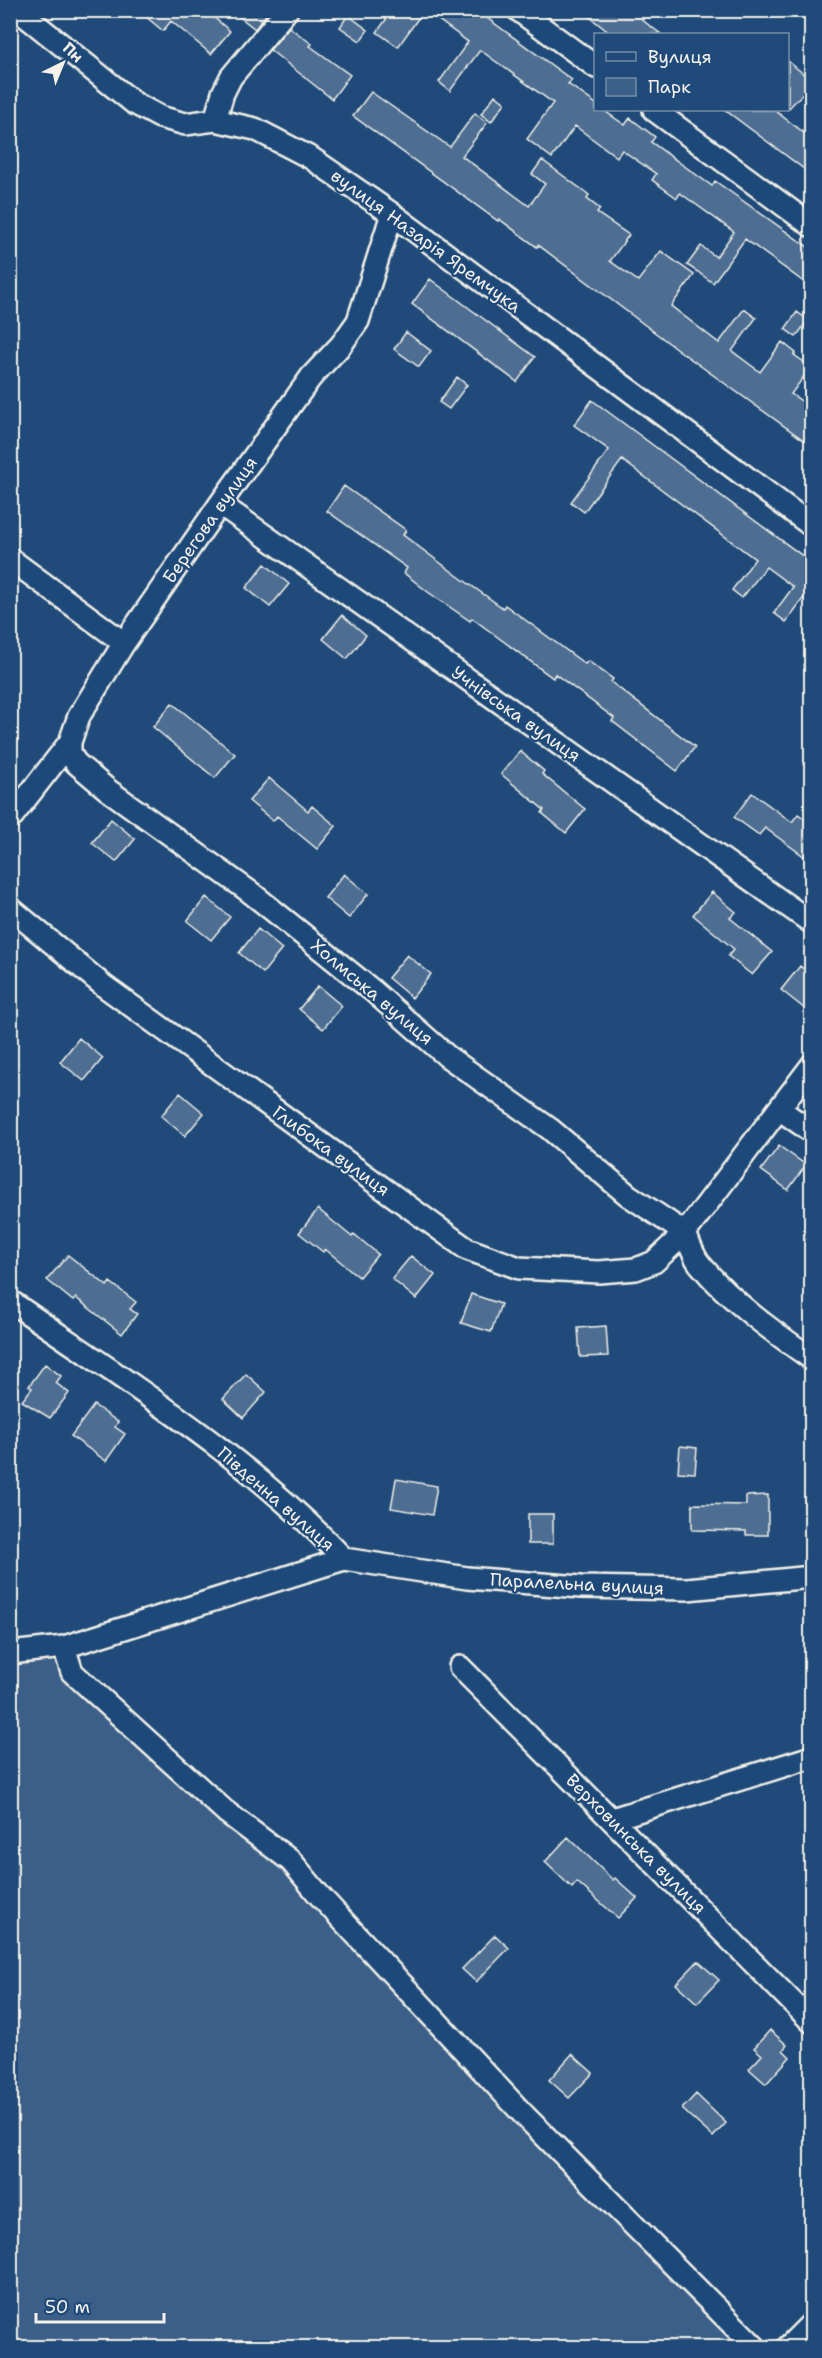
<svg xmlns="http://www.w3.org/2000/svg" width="822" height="2358" font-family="'Shantell Sans',sans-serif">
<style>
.green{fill:#3a5f88;stroke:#97a8b8;stroke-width:1.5}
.building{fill:#4d6e92;stroke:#f4f1e8;stroke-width:1.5}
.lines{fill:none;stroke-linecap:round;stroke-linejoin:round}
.minor-casing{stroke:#f4f1e8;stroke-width:26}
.minor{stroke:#1f4a7a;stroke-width:21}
.labels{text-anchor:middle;stroke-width:4.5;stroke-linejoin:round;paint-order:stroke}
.street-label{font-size:18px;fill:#f4f1e8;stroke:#1f4a7a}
</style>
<rect width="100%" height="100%" fill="#1f4a7a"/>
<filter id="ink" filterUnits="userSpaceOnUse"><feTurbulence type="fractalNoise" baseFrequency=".0167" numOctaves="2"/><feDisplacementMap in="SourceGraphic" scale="12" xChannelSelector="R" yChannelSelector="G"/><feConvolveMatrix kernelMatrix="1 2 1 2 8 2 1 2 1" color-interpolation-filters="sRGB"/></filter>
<g filter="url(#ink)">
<!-- green -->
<path class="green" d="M64,1647L72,1672L291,1861L753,2347H11L10,1653Z"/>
<!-- building -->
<path class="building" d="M138,10H205L230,31L211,54L171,21L163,31Z
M231,10H266L268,12L255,29Z
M393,10H424L398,47L377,32Z
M425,10H476L572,80L568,84L596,104V110H603L625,125L630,118L655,137L651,142L712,186L715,181L812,250V288L745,239L713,283L698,272L687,265L701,246L716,257L734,232L680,193L677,198L652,180L656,174L622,150L617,157L575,126L552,158L527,139L553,103L480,50L450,91L439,82L468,42Z
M581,10H651L642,20L661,34H611Z
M348,15L368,30L360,41L340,27Z
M289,27L312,44L310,46L350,75L332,99L270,50Z
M788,61L812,81V84L788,109Z
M371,92L450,147L475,113L487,123L462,156L529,206L545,184L532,174L542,160L589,195L587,199L600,209L597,213L629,235L610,261L638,281L661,251L694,275L671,306L719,343L744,309L756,318L732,351L760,372L782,342L796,353L794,355L811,367L791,394L812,408V446L681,352L538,245L537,247L499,219L498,221L353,116Z
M495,95L505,103L491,122L481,114Z
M725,110H774L812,139V175Z
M430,279L535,357L517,382L412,304Z
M797,312L808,320L796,337L785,329Z
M406,332L431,351L419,367L394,349Z
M457,377L467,385L449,409L439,402Z
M592,400L812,563V601L805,596L786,622L774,613L793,587L766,567L742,598L732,590L755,559L622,460L584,512L571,502L609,450L574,425Z
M344,486L406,530L403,535L462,579L503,608L505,605L585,664L588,661L613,679L611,682L695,747L677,771L612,721L614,718L555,674L553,678L472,618L470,621L428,592L404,573L407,568L327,511Z
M265,564L289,584L270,607L246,588Z
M342,615L366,635L347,659L323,639Z
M172,703L235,754L215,778L153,727Z
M520,751L544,771L542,774L585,809L566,833L542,813L544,810L501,774Z
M269,778L308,811L312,806L336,826L317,849L277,816L273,821L249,801Z
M752,793L792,822L798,814L812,824V848L805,857L765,828L759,835L734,817Z
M111,819L135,839L116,862L92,843Z
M344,874L368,894L349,918L325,898Z
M712,892L736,912L730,918L772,952L752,975L728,956L734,949L693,915Z
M206,897L230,917L211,940L187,921Z
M258,929L282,949L263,973L239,953Z
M407,955L431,974L412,998L388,978Z
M800,966L812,976V1001L805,1009L781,990Z
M318,986L342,1006L323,1029L299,1009Z
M79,1038L103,1058L84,1081L60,1062Z
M180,1093L204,1113L185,1136L161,1116Z
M779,1146L806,1165L788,1190L761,1170Z
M318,1209L352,1237L354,1234L378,1254L359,1277L325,1249L323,1252L299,1233Z
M68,1255L107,1286L110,1282L136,1302L130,1309L137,1314L122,1334L76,1298L73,1301L47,1280Z
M411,1256L435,1275L416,1299L392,1279Z
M471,1294L501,1304L491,1332L461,1323Z
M606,1326L608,1356L580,1357L578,1328Z
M45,1364L61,1376L56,1383L69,1393L50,1418L22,1401L32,1388L29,1386Z
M246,1374L266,1392L243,1418L223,1399Z
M94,1405L118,1422L115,1427L125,1434L106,1461L71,1436Z
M680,1446L697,1448L695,1473L678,1472Z
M396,1479L437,1486L432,1515L391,1508Z
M768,1495V1535H746V1531L692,1530V1504L746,1505V1496Z
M528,1514H553V1544H528Z
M568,1837L613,1880L615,1878L637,1898L618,1918L577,1882L572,1888L545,1862Z
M495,1935L509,1948L476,1982L462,1969Z
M698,1961L719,1980L697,2003L676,1984Z
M770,2030L787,2045L783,2050L790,2057L766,2084L749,2069L762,2055L754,2048Z
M572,2054L593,2073L569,2098L549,2080Z
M696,2094L726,2123L713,2137L682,2109Z"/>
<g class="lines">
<defs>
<path id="minor" d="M18,10L134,103L160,117L185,124L215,120L255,129L311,158L392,214L812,526
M518,10L596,67
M654,110L812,226
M215,120L223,93L231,77L287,10
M220,504L812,923
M10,559L124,643
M70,742V754L76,763L108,790L250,892L373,991L448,1057L550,1129L628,1195L685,1233
M10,819L70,742L79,716L124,643L220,504L311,377L341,345L358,321L392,214
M10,908L104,986L467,1249L519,1268L599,1272L636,1269L654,1262L685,1233L812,1065
M779,1109L812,1132
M685,1233C689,1243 693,1255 699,1263C730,1301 772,1331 812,1359
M10,1301C125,1381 248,1457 344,1559
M64,1647L72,1672L226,1812L291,1861L319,1895L524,2115L756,2348
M10,1653L64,1647L344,1559L467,1578L581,1587L687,1589L812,1577
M460,1667L812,2022
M612,1819L812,1757
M787,2348L812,2323"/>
</defs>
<!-- minor casing -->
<use href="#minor" class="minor-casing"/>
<!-- minor -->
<use href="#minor" class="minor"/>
</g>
</g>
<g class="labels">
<!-- street labels -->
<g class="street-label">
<text transform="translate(426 241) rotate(36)" y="6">вулиця Назарія Яремчука</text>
<text transform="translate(210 520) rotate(-55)" y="6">Берегова вулиця</text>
<text transform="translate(516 714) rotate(35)" y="6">Учнівська вулиця</text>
<text transform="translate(372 992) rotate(40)" y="6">Холмська вулиця</text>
<text transform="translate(331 1151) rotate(36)" y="6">Глибока вулиця</text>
<text transform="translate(276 1499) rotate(41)" y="6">Південна вулиця</text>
<text transform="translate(577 1584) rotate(3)" y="6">Паралельна вулиця</text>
<text transform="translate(636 1844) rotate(45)" y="6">Верховинська вулиця</text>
</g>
</g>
<!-- margin -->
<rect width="822" height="2358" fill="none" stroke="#1f4a7a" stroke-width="36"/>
<rect x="18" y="18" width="786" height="2322" fill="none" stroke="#f4f1e8" stroke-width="2" filter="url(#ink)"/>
<!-- legend -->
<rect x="594" y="33" width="195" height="78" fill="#1f4a7a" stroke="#748da6" stroke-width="1.5"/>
<rect x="606" y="52" width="30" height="9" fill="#1f4a7a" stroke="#748da6" stroke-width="1.5"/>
<text x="648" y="63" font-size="18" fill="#f4f1e8">Вулиця</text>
<rect x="606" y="78" width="30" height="18" fill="#3a5f88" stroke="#748da6" stroke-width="1.5"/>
<text x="648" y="93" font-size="18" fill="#f4f1e8">Парк</text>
<!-- north arrow -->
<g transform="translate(63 63) rotate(43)" stroke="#1f4a7a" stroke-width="4.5" paint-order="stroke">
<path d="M0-4.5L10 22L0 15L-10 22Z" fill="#f4f1e8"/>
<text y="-9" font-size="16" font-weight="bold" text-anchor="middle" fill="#f4f1e8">Пн</text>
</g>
<!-- scale -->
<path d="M36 2313v9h128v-9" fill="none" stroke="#f4f1e8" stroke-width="3"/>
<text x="45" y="2313" font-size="18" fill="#f4f1e8" stroke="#1f4a7a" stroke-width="4.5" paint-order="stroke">50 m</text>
</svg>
